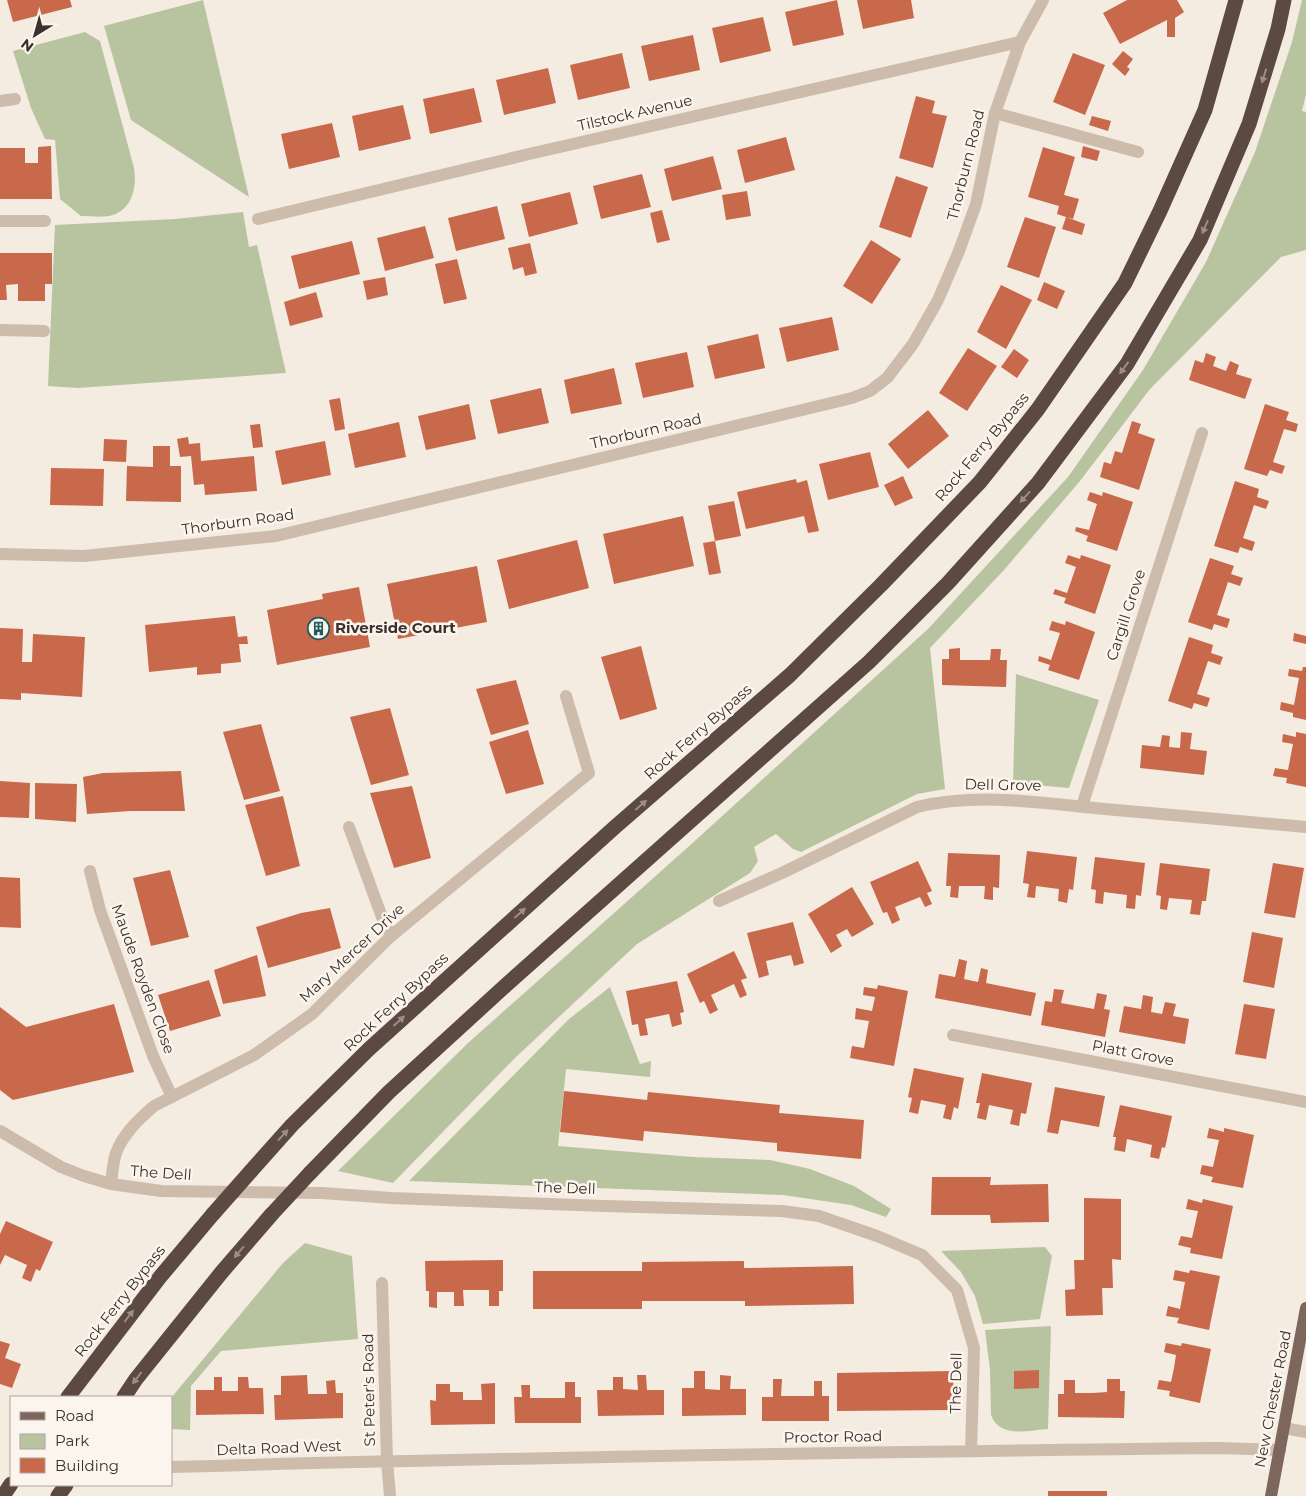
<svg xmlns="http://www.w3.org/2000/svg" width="1306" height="1496" font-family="Montserrat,sans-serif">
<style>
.green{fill:#b8c4a0}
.building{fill:#c8694b}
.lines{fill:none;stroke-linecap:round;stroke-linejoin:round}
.minor{stroke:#cdbbac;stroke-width:12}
.major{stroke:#7d675c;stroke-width:12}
.highway{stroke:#5c4a42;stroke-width:15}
.highway-bridge{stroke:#5c4a42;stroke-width:15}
.oneway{fill:#9c8e87}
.labels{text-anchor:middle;stroke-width:5;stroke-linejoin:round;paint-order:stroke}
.street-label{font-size:15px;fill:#3b302b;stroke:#fbf5ee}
.poi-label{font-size:15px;font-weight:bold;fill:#3b302b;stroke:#fbf5ee;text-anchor:start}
</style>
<rect width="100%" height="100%" fill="#f4ebe1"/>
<!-- green -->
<path class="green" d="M203,0L249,197L131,120L104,26Z
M1302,0H1306V94L1302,111L1306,112V250L1281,257L1150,389L1080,481L1004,570L930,648L945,789L917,794L801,852L793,849L776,834L754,847L758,861L750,873L637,944L515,1058L393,1183L338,1171L468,1043L687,848L928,629L1068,477L1143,370L1206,262L1255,152L1292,42Z
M85,32L100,41L134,168C137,185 133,209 113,215C104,218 91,216 81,216L60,199L55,140L45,139L31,108L13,51Z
M243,212L249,247L257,245L286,373L78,388L48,386L55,225L175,219Z
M1016,674L1099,700L1069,788L1013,783Z
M610,987L640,1064L651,1061L650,1077L566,1069L558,1146L693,1157L770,1160L810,1169L854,1186L891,1209L886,1217L851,1205L783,1195L409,1181L569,1019Z
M305,1243L352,1256L358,1339L221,1351L191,1386L190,1430L171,1429V1398L283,1263Z
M1045,1247L1052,1256L1040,1319L983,1324L975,1296L961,1272L941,1251Z
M1051,1326L1048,1429C1028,1430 1000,1439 991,1415L990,1370L985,1330Z"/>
<!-- building -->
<path class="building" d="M7,0H70L72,7L13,22Z
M837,0L844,35L793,46L785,12Z
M857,0H911L914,18L863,29Z
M1127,0H1177L1184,12L1175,18V37H1167V20L1120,44L1103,13Z
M763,17L771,51L720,63L712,28Z
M693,35L700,70L649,81L641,46Z
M1123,51L1133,59L1127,67L1130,69L1125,76L1112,64Z
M622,53L630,88L578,100L570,65Z
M1073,53L1105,65L1085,115L1053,102Z
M548,68L556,103L504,115L496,80Z
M474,88L482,122L430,134L423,99Z
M916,96L935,101L932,113L947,116L933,168L899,158Z
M403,105L411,139L359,151L352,116Z
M1092,116L1111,121L1108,131L1089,125Z
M332,123L340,157L289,169L281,134Z
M786,137L795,170L745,183L737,150Z
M51,146L52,199H0V148H25V163H38V147Z
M1083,146L1100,151L1097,161L1081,157Z
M1043,147L1075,157L1064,195L1079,199L1073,219L1066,217L1085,224L1082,235L1062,229L1066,217L1057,214L1059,206L1028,197Z
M713,156L722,189L672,201L664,169Z
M642,174L651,207L601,219L593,186Z
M896,176L928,187L911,238L879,227Z
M747,191L751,216L726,220L722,195Z
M570,192L578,224L529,237L521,204Z
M497,206L505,239L456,251L448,218Z
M662,210L670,240L657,243L650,213Z
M1025,217L1056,227L1039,278L1007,267Z
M425,226L434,258L385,271L377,238Z
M871,240L901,259L872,304L843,286Z
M352,241L360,274L299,289L291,256Z
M530,243L537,273L525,276L523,267L513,270L508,248Z
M0,253H52V284H45V301H18V284L6,285L7,300H0Z
M457,259L467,299L444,304L435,264Z
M385,277L388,295L367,300L363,281Z
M1044,282L1065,291L1057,309L1037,300Z
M1001,285L1032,300L1006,349L977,332Z
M316,292L323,317L290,326L284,302Z
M832,317L839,350L787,362L779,328Z
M758,334L765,368L715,379L707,346Z
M968,348L997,366L967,411L939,393Z
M1014,349L1029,360L1017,378L1001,367Z
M687,352L694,387L643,398L635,363Z
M1206,353L1216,357L1213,366L1226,371L1230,361L1239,365L1236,374L1252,379L1245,399L1189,380L1195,360L1203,363Z
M614,368L622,404L571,414L564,380Z
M541,388L549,423L498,434L490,400Z
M340,398L345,429L335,431L329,400Z
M469,404L476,439L426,450L418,416Z
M1265,404L1289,412L1286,420L1298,424L1296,432L1284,429L1273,462L1285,466L1282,474L1270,470L1267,476L1244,469Z
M928,410L949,436L908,469L888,444Z
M1132,421L1141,424L1138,433L1155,439L1139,490L1100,477L1104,462L1111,464L1115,451L1122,453Z
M399,422L406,457L355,468L348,434Z
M260,424L263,447L253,448L250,425Z
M188,437L189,444L200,443L201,461L254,456L257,491L205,495L204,484L194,485L191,456L180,457L177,439Z
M104,439L127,440L126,462L103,461Z
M325,441L331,475L282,485L275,451Z
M153,446H170V466H181V502L126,501L127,466L153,467Z
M870,452L879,487L828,500L819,464Z
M51,468L104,469L103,506L50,505Z
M903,476L913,498L895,506L884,485Z
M796,479L797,483L807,480L819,531L808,533L804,516L746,529L737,492Z
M1235,481L1259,489L1257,497L1269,501L1266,509L1254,505L1243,538L1255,542L1252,551L1240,547L1238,553L1214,546Z
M1090,492L1102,496L1103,492L1133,502L1117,551L1086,541L1088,536L1075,531L1076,527L1089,530L1097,504L1087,500Z
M734,501L741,536L715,541L721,573L709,575L703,543L715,541L708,506Z
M683,516L694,566L614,584L603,534Z
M577,540L589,588L509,609L497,560Z
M1068,555L1080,559L1081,555L1111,565L1095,614L1064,603L1066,598L1053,594L1055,589L1067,593L1076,567L1065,563Z
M1210,558L1234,566L1231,574L1243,578L1240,586L1228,582L1217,615L1230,619L1227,628L1214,624L1212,630L1188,622Z
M477,566L487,622L398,639L387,584Z
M359,587L370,647L277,665L267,610L323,599L322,594Z
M235,616L238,637L247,636L248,644H239L241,662L221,664V673L197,675V667L149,672L145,625Z
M1052,621L1065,625L1066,621L1095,632L1079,680L1048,670L1050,665L1038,661L1039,656L1051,660L1060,633L1049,630Z
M0,628L23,629L22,662H32L33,634L85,637L82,697L21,693V700L0,699Z
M1294,633L1306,636V644L1293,641Z
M1189,637L1213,645L1211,653L1223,657L1220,665L1208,661L1197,694L1210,698L1207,707L1194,703L1192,709L1168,701Z
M641,646L657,709L620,720L601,657Z
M960,648V660H990L991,649H1001L1000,660H1007L1006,687L942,685V659H949V649Z
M1303,667H1306V720L1293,717V713L1280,710L1281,702L1294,705L1299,678L1288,676L1289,669L1302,671Z
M516,680L529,724L491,735L476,689Z
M390,708L409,775L371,785L350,717Z
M261,724L280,791L244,800L223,732Z
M528,730L544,784L506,794L489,742Z
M1181,732L1192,733L1190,749L1207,751L1204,775L1140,768L1142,745L1160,747L1162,735L1170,736L1169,747L1180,748Z
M1296,732L1306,734V787L1286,783L1287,778L1273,776L1275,768L1288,770L1293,744L1282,742L1283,734L1296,737Z
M181,771L185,811H130L87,814L83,777L103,773Z
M0,781L30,783L29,818L0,817Z
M35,783L77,784L76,822L35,819Z
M412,786L431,858L394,868L370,793Z
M283,796L300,866L266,876L245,805Z
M1027,851L1077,857L1073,890L1069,889L1067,903L1058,901L1059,889L1051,888L1036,886L1035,898L1027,897L1029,884L1023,883Z
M948,853L1000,855L999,888L993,887V900L984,899L985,886H959L958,898L950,897L951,886H946Z
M1095,857L1145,863L1141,896L1136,895L1135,909L1126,908L1127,895L1104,892L1103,904L1095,903L1096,890L1091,889Z
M918,861L932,891L927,893L932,904L925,907L920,897L895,907L900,920L892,924L887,912L883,913L870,882Z
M1160,863L1210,869L1206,901H1202L1200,915L1190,914L1192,900L1169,898L1167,910L1160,909L1161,896L1156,895Z
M1273,863L1304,868L1295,918L1264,913Z
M170,870L189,937L151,946L133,878Z
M0,877L20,878L21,928L0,927Z
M852,887L874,924L852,937L847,929L836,935L842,946L831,953L808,914Z
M330,908L341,948L268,968L256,927L301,913Z
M793,922L804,963L794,966L791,955L766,961L769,975L759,978L747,933Z
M1252,932L1283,938L1274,988L1243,982Z
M734,951L747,978L741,980L747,995L740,998L734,984L711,995L718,1010L710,1014L704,1001L700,1003L687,974Z
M257,955L266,996L223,1004L214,970Z
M959,959L967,961L964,979L978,982L981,968L988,970L986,983L1036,993L1031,1016L935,998L939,974L955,977Z
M209,980L221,1016L170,1031L158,995Z
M677,981L684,1012L680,1013L682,1024L672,1027L669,1014L645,1019L648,1035L640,1036L638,1024L632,1025L626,991Z
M878,985L908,991L894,1066L850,1058L852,1046L864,1048L869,1021L855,1019L856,1008L872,1011L875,997L863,995L864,987L877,989Z
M1054,989L1064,990L1061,1003L1094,1009L1097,993L1107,995L1104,1009L1110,1010L1105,1037L1041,1025L1045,1001L1052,1002Z
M1143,995L1153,997L1151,1012L1162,1014L1165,1002L1176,1004L1173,1016L1189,1019L1185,1044L1119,1032L1124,1006L1141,1009Z
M114,1004L134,1072L13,1100L0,1090V1007L26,1027Z
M1244,1004L1275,1009L1266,1059L1235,1054Z
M914,1068L964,1078L958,1109L954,1107L951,1120L943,1118L946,1105L921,1100L918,1114L909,1112L912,1098L908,1097Z
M982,1073L1032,1083L1026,1114L1021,1113L1019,1126L1010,1124L1013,1110L989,1105L986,1120L977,1118L980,1103H976Z
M1055,1087L1105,1096L1099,1127L1061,1120L1058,1134L1047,1132Z
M564,1091L647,1100L648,1092L780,1105L779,1113L864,1120L861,1159L777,1151V1143L644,1131L643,1141L560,1132Z
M1120,1105L1172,1116L1165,1148L1162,1147L1159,1159L1150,1157L1152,1145L1127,1139L1125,1152L1114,1150L1116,1137H1113Z
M1209,1128L1224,1132V1128L1254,1135L1243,1188L1211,1182L1213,1177L1200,1174L1202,1165L1213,1167L1219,1140L1207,1138Z
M932,1177H991L990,1185L1048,1184L1049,1222L991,1223L990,1215H931Z
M1084,1198L1121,1199V1260L1112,1259L1113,1288H1102L1103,1315L1066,1316L1065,1290L1075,1289L1074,1260H1084Z
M1188,1199L1202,1203L1203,1199L1233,1206L1222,1259L1190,1253L1191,1248L1178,1245L1181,1236L1192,1238L1198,1211L1186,1209Z
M6,1221L53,1242L40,1271L36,1269L31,1282L22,1278L27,1265L5,1255L0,1265V1234Z
M503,1260V1291H499V1306H489V1290H463L464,1306H454V1292H437V1308L429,1307V1291H426L425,1261Z
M744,1261V1268L853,1266L854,1304L745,1306V1301H642V1309H533V1271H642V1262Z
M1175,1270L1189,1273L1190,1270L1220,1276L1209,1330L1177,1323L1179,1318L1166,1316L1168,1306L1180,1309L1185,1282L1173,1280Z
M0,1341L10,1344L5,1358L21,1364L12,1388L0,1384Z
M1166,1343L1181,1346L1182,1343L1211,1349L1200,1403L1169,1396L1170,1391L1157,1389L1159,1380L1171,1382L1174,1368L1176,1355L1164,1352Z
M1039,1370V1388L1014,1389V1371Z
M694,1371H705V1389L720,1390V1375L731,1376L730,1389H746V1415L682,1416V1388H694Z
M953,1371L954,1410L837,1411V1373Z
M307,1375L308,1394H327L326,1381L335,1380L336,1393H343V1418L275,1420L274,1395H281V1376Z
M637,1375H646L647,1390H664V1415L598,1416L597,1390H613V1377H623V1389L638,1390Z
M214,1377H222V1391H238V1377H248L249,1388H263L264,1414L196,1415V1390H214Z
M773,1379H782L781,1396H814V1381H822V1396H829V1421H762V1397H773Z
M1107,1379H1120V1391H1125L1124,1418L1058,1417V1394H1064V1380H1075V1393H1093L1107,1392Z
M565,1382H575V1397H581V1423H515L514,1397H522L521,1385H530V1398H565Z
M495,1383V1424L431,1425L430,1400L436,1401V1384H450V1392H463V1400H482L481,1384Z
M1048,1491H1107V1496H1048Z"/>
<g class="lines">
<!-- minor -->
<path class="minor" d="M0,101L15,99
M995,113L1138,152
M258,219L529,154L1020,42
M0,221H45
M0,330L44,331
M0,554L84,556L276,536L852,398L870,391L887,378L913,344L938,300L959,251L976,204L995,113L1020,42L1043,0
M1082,806L1202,433
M349,827L383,920L391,936
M90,871L100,910L153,1056L172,1097
M719,901L784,872L917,807C975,793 1036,802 1094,808C1165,814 1235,821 1306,827
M953,1035L1306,1102
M0,1131L61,1167L84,1176L111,1184L161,1191L322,1193L391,1198L604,1206L782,1211L819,1216L877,1236L922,1255L957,1290L974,1348L971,1451
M111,1184C112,1174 113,1162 116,1153C123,1134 139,1119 154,1106L254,1055L312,1014L391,936L589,773L566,696
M382,1283L387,1461L390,1496
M1284,1428L1306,1432
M171,1467C520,1457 869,1452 1219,1448L1280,1450"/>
<!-- major -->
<path class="major" d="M1271,1496L1306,1308"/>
<!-- highway -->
<path class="highway" d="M251,1171L292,1125L369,1049L615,827L790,675L881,585L980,482L1038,409L1125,283L1160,211L1205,110L1236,0
M310,1173L389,1092L505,986L869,662L948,583L1038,483L1127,364L1200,240L1249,124L1278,29L1284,0
M68,1397L160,1277L213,1214
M124,1397L136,1379L221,1273L271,1215
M3,1496L11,1484
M58,1496L66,1485"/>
<!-- highway-bridge -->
<path class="highway-bridge" d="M213,1214L251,1171
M271,1215L310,1173"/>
</g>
<!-- one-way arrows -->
<defs><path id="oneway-solid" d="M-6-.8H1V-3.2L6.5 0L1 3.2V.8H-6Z" transform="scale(1.25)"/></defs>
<g class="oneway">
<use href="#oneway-solid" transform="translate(1264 76) rotate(107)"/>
<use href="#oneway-solid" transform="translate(1205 227) rotate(113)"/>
<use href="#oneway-solid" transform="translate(1124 368) rotate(126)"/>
<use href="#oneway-solid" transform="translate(1025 497) rotate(132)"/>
<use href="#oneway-solid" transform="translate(641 805) rotate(-41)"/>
<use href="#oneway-solid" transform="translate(520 913) rotate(-42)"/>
<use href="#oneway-solid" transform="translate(399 1021) rotate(-42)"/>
<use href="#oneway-solid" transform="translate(283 1135) rotate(-48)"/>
<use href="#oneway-solid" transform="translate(239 1252) rotate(131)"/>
<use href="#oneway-solid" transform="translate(129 1316) rotate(-53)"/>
<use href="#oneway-solid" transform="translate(137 1378) rotate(127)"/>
</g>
<!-- icons -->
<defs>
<symbol id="building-ring" viewBox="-11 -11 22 22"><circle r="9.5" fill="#fbf5ee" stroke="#1f5a5e" stroke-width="1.5"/><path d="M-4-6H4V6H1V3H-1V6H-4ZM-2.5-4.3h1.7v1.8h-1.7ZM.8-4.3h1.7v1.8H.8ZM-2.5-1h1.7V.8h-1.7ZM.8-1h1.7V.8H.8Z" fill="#1f5a5e"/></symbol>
</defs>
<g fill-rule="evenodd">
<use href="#building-ring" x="306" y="616" width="25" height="25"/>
</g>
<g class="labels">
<!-- street labels -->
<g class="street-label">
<text transform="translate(635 113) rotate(-13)" y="5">Tilstock Avenue</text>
<text transform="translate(966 165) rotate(-76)" y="5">Thorburn Road</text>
<text transform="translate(646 431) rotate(-13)" y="5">Thorburn Road</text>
<text transform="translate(982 447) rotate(-50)" y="5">Rock Ferry Bypass</text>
<text transform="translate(238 522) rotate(-8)" y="5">Thorburn Road</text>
<text transform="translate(1126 615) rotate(-72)" y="5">Cargill Grove</text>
<text transform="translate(698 732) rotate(-41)" y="5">Rock Ferry Bypass</text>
<text transform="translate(1003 785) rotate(1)" y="5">Dell Grove</text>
<text transform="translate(352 953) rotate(-43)" y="5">Mary Mercer Drive</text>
<text transform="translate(143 979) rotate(70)" y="5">Maude Royden Close</text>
<text transform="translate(396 1002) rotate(-43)" y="5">Rock Ferry Bypass</text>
<text transform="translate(1133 1053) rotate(11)" y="5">Platt Grove</text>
<text transform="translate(161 1173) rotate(4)" y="5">The Dell</text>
<text transform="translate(565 1188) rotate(2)" y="5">The Dell</text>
<text transform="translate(120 1301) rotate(-52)" y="5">Rock Ferry Bypass</text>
<text transform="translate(956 1383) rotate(-89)" y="5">The Dell</text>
<text transform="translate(369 1390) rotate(-91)" y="5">St Peter's Road</text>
<text transform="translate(1273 1399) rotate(-79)" y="5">New Chester Road</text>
<text transform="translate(833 1437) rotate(-1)" y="5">Proctor Road</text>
<text transform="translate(279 1448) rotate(-2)" y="5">Delta Road West</text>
</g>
<!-- poi labels -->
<g class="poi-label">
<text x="335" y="633">Riverside Court</text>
</g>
</g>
<!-- legend -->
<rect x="10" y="1396" width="162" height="90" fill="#fbf5ee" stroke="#aea6a0"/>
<rect x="20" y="1412" width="25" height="8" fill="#7d675c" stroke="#aea6a0"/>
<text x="55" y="1421" font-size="15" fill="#3b302b">Road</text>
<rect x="20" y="1434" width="25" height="15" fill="#b8c4a0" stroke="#aea6a0"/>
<text x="55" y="1446" font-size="15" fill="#3b302b">Park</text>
<rect x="20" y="1458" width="25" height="15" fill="#c8694b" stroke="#aea6a0"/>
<text x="55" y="1471" font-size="15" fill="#3b302b">Building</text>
<!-- north arrow -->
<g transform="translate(35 35) rotate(217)" stroke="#fbf5ee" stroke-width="4" paint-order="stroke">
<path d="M0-4L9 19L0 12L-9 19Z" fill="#3b302b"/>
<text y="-8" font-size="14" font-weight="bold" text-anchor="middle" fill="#3b302b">N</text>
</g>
</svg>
